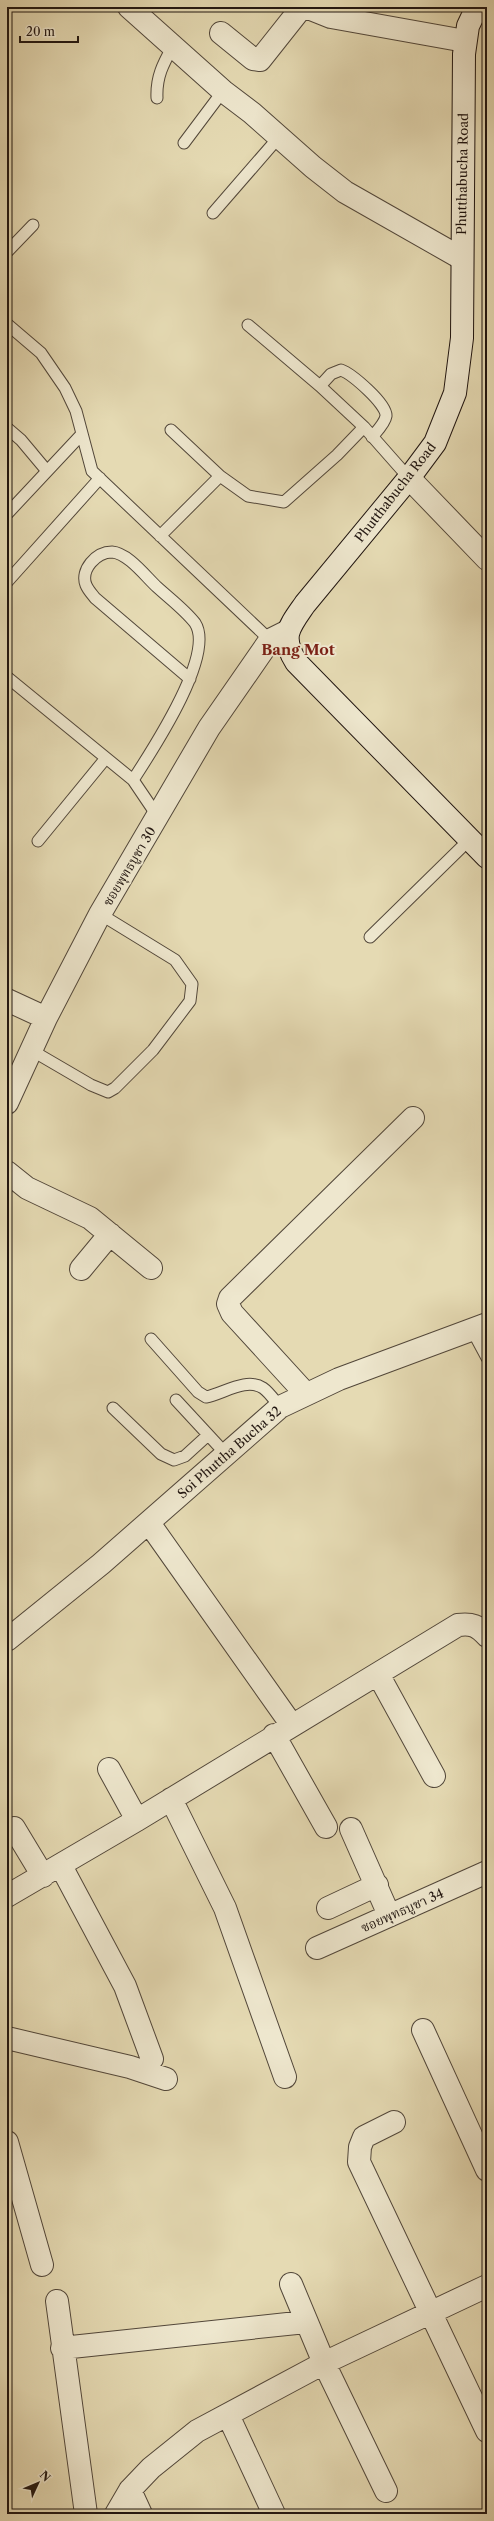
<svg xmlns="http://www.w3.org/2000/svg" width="494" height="2521" font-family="'Libre Caslon Text','Noto Serif Thai',serif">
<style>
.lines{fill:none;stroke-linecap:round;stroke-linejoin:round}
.service-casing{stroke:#52473a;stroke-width:13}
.minor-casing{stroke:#52473a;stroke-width:24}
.secondary-casing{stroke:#211611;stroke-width:24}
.service{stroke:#eee7ce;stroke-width:11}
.minor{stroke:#eee7ce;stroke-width:22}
.secondary{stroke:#eee7ce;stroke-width:22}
.labels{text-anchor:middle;stroke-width:4;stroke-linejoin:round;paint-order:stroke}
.street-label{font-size:13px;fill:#211611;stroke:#eee7ce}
.quarter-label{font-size:15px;font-weight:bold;fill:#7a1f14;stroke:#eee7ce}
</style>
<rect width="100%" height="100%" fill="#e5dab3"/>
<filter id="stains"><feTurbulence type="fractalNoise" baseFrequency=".005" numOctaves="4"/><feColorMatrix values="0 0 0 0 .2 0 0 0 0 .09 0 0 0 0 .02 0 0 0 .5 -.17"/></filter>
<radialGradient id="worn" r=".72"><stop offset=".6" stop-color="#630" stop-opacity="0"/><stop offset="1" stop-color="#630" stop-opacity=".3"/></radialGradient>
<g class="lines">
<defs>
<path id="service" d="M157,98C156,77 163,64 173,46
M184,143L223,91
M213,213L279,137
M7,252L33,225
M7,324L41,353L65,388L76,411L92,471L270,640
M248,325L320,386L364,427
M320,386L331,374L341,370C352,374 387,404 386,416C385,423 377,431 372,437
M7,428L21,440L47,471
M171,430L220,476
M7,514L81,435
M160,536L220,476L248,496L284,502L337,455L364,427L409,478
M7,582L100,478
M7,677L133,780L158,817
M133,780C151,752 216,655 195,623C185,610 169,598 157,587C146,577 128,553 112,552C96,552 80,570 86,585C88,590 92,594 95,598L190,679
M38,841L106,758
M370,937L470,839
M31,1050L91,1085L108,1092L115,1088L153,1050L190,1001L192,984L175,960L100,914
M472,1330L487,1358
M151,1339L198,1392L206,1397C223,1394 246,1377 263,1388C269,1392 275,1401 280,1407
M176,1400L225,1453
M113,1408L161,1454L174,1460L185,1456L208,1435"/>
<path id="minor" d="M129,7L223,91L252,113L313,167L345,192L461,258
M306,7L331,17L465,41
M221,33L253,59L260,60L302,7
M409,478L487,559
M7,1000L46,1018
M7,1103L46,1018L100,914L209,728L270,640L288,631
M7,1172L27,1188L90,1218L151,1268
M81,1269L110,1234
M306,1394L232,1313L228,1304L230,1298L413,1118
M149,1523L291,1724
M7,1640L101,1564L280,1407L339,1379L487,1324
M378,1674L434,1776
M274,1735L326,1827
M109,1769L137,1820
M171,1799L225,1908L285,2077
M14,1828L43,1876
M351,1829L389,1915
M61,1866L125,1986L152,2059
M7,1896L137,1820L458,1625C472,1623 478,1626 487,1636
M328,1908L377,1885
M317,1948L487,1872
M423,2030L487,2170
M7,2038L130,2067L166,2079
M394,2122L364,2137L360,2147L359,2162L487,2431
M7,2142L42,2265
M291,2284L324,2363L386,2491
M57,2301L86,2514
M62,2348L306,2322
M228,2415L274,2514
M130,2490L141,2514
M116,2514L130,2490L151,2468L197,2431L324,2363L487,2286"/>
<path id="secondary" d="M477,7L468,26L464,54L462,338L455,393L435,443L409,478L305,604C289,627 280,636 296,662L487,857"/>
</defs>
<!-- service casing -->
<use href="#service" class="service-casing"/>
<!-- minor casing -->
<use href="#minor" class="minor-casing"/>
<!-- secondary casing -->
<use href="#secondary" class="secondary-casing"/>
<!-- service -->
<use href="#service" class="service"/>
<!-- minor -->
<use href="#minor" class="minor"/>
<!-- secondary -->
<use href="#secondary" class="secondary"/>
</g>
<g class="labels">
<!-- street labels -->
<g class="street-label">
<text transform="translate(462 174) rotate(-89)" y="5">Phutthabucha Road</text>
<text transform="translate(395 492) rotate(-52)" y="5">Phutthabucha Road</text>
<text transform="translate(129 866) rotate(-59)" y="5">ซอยพุทธบูชา 30</text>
<text transform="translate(229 1452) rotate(-41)" y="5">Soi Phuttha Bucha 32</text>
<text transform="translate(402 1910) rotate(-24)" y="5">ซอยพุทธบูชา 34</text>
</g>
<!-- quarter labels -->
<g class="quarter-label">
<text x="298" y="655">Bang Mot</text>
</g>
</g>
<!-- margin -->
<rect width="494" height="2521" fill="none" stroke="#e5dab3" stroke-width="24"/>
<rect x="8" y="8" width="478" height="2505" fill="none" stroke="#211611" stroke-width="2"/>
<rect x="12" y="12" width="470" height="2497" fill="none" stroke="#211611"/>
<!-- north arrow -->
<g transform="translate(38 2483) rotate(46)" stroke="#eee7ce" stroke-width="3" paint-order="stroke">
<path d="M0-3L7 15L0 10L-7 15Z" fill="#211611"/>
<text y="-6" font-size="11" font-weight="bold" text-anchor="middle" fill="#211611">N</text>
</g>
<!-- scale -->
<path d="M20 36v6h58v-6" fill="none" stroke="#211611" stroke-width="2"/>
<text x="26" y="36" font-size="12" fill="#211611" stroke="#eee7ce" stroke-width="3" paint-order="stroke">20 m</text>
<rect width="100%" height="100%" filter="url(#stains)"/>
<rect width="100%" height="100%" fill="url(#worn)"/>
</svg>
